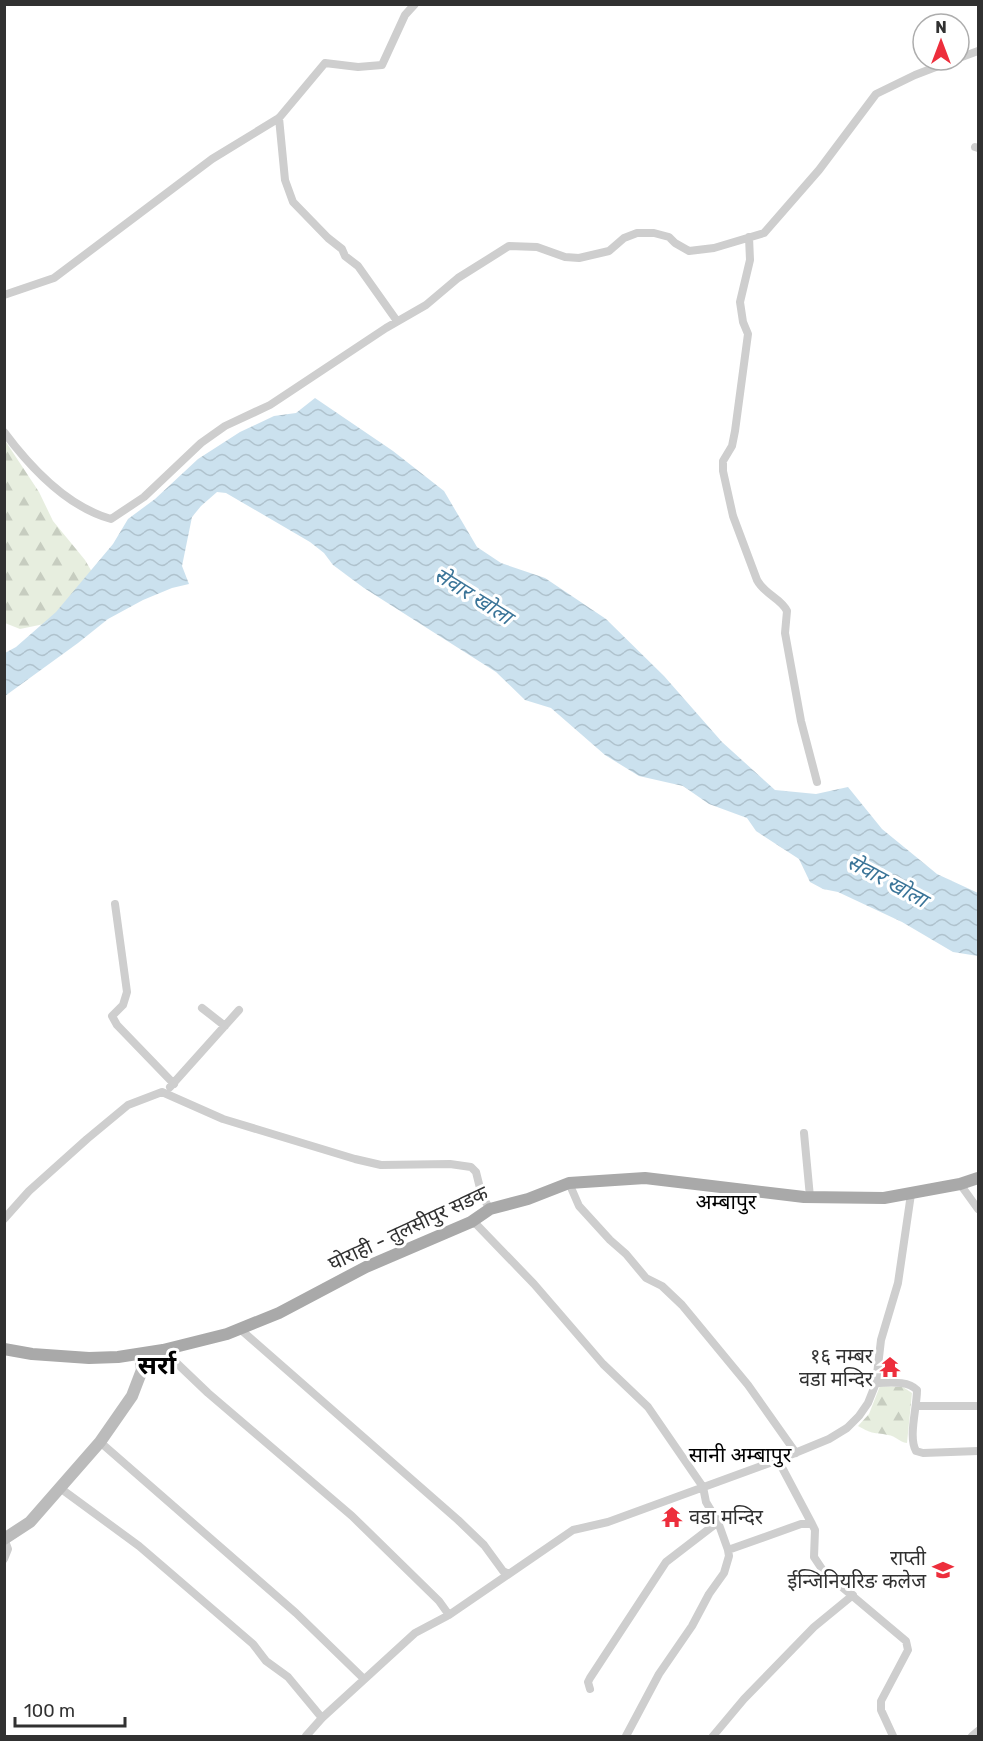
<svg xmlns="http://www.w3.org/2000/svg" width="983" height="1741" font-family="Rubik,'Noto Sans Devanagari',sans-serif">
<style>
.forest{fill:url(#forest-firs)}
.water{fill:url(#water-waves)}
.lines{fill:none;stroke-linecap:round;stroke-linejoin:round}
.street{stroke:#cecece;stroke-width:8}
.secondary{stroke:#bbb;stroke-width:12}
.primary{stroke:#a9a9a9;stroke-width:12}
.labels{text-anchor:middle;stroke-width:6;stroke-linejoin:round;paint-order:stroke}
.street-label{font-size:20px;fill:#313131;stroke:#fff}
.poi-label{font-size:20px;fill:#313131;stroke:#fff;text-anchor:end}
.water-label{font-size:21px;font-style:italic;fill:#3a7498;stroke:#fff}
.neighbourhood-label{font-size:21px;fill:#000;stroke:#fff}
.district-label{font-size:26px;font-weight:bold;fill:#000;stroke:#fff}
</style>
<defs>
<pattern id="forest-firs" width="22" height="20" patternUnits="userSpaceOnUse" patternTransform="scale(1.5)"><rect width="22" height="20" fill="#e7eedf"/><path d="M5 1l3.5 6h-7zM16 11l3.5 6h-7z" fill="#c7cdc0"/></pattern>
<pattern id="water-waves" width="16" height="10" patternUnits="userSpaceOnUse" patternTransform="scale(1.5)"><rect width="16" height="10" fill="#cbe1ee"/><path d="M0 5q4-4 8 0t8 0" fill="none" stroke="#afc2cd"/></pattern>
</defs>
<rect width="100%" height="100%" fill="#fff"/>
<!-- forest -->
<path class="forest" d="M4,439L39,492L53,521L85,560L92,572L49,623L20,629L5,623Z
M880,1386L903,1387L912,1393L907,1443C899,1442 896,1436 888,1435C873,1432 874,1435 858,1426L869,1414Z"/>
<!-- water -->
<path class="water" d="M315,398L393,451L444,491L477,547L501,563L545,578L606,619L664,676L722,742L775,790L816,794L848,787L882,829L937,874L978,893V956L953,952L902,922L838,892L823,889L810,882L799,859L756,831L747,818L709,804L683,786L639,776L605,755L551,708L525,700L496,672L364,588L333,565L324,553L310,542L226,493L217,492L201,506L192,517L182,566L189,584L172,588L143,600L108,619L78,643L5,696V653L16,647L56,612L113,544L128,519L155,499L198,459L240,432L274,416L296,413Z"/>
<g class="lines">
<!-- street -->
<path class="street" d="M959,58L978,51
M279,118L285,180L293,202L328,238L342,249L345,256L358,266L397,321
M975,147L978,148
M749,237L750,260L740,302L743,322L748,334L735,431L732,446L723,461V471L733,516L757,580C765,595 781,598 787,611L785,633L801,721L817,782
M4,295L54,278L212,159L279,118L325,63L358,67L382,65L405,15L415,4
M4,432C30,467 68,507 111,519L144,497L201,443L225,426L270,405L386,328L426,305L458,278L509,246L537,247L565,257L579,258L609,251L624,238L637,233H654L669,237L675,243L689,251L714,248L764,233L819,170L876,94L915,75L954,60
M115,904L127,992L123,1005L112,1016L117,1025L174,1084
M202,1008L225,1026
M170,1087L239,1010
M804,1133L810,1197
M569,1183L579,1206L610,1240L626,1254L646,1278L662,1286L682,1305L748,1385L796,1453
M960,1184L978,1209
M4,1219L29,1191L87,1139L128,1105L162,1092L223,1119L355,1159L381,1165L450,1164L471,1167L476,1172L482,1196L490,1209
M471,1222L477,1225L534,1284L603,1364L648,1407L703,1487L706,1502L718,1522L728,1550L729,1556L724,1573L709,1594L692,1626L659,1674L626,1736
M240,1329L458,1520L484,1545L503,1571L509,1574
M163,1350L208,1393L352,1516L439,1601L449,1615
M876,1383C889,1383 907,1380 917,1390C917,1408 908,1437 916,1451L923,1453L978,1451
M917,1406H978
M100,1442L296,1613L364,1679
M778,1460L812,1524
M60,1488L139,1546L253,1644L266,1661L288,1677L322,1718
M4,1538L8,1549L4,1559
M728,1550L801,1524H812L815,1530L814,1557L824,1572L906,1641L908,1650L881,1701V1710L893,1736
M590,1689L588,1682L590,1678L666,1562L718,1522
M306,1736L322,1718L415,1633L449,1615L573,1530L608,1522L778,1460L829,1439L847,1428L859,1416L868,1403L876,1383L881,1340L898,1283L911,1194
M713,1736L744,1699L814,1627L853,1595
M972,1736L978,1731"/>
<!-- secondary -->
<path class="secondary" d="M4,1539L30,1522L100,1442L132,1396L142,1370L140,1354"/>
<!-- primary -->
<path class="primary" d="M4,1349L32,1354L89,1358L118,1357L163,1350L227,1334L279,1313L366,1267L471,1222L490,1209L528,1199L569,1183L645,1178L804,1197L884,1198L960,1184L978,1178"/>
</g>
<!-- icons -->
<defs>
<symbol id="temple-bare" viewBox="-9 -9 18 18"><path d="M0-6L5-2H3V0L6.5 2.5H4V6H1.5V3h-3V6H-4V2.5H-6.5L-3 0V-2H-5Z" fill="#ed2e3c" stroke="#fff" stroke-width="2.5" paint-order="stroke"/></symbol>
<symbol id="school-bare" viewBox="-9 -9 18 18"><path d="M0-5L7-2L0 1L-7-2ZM-4 1L0 2.5L4 1V4Q0 6-4 4Z" fill="#ed2e3c" stroke="#fff" stroke-width="2.5" paint-order="stroke"/></symbol>
</defs>
<g fill-rule="evenodd">
<use href="#temple-bare" x="875" y="1352" width="30" height="30"/>
<use href="#temple-bare" x="657" y="1502" width="30" height="30"/>
<use href="#school-bare" x="928" y="1555" width="30" height="30"/>
</g>
<g class="labels">
<!-- street labels -->
<g class="street-label">
<text transform="translate(408 1228) rotate(-25)" y="7">घोराही - तुलसीपुर सडक</text>
</g>
<!-- poi labels -->
<g class="poi-label">
<text x="873" y="1363">१६ नम्बर<tspan x="873" dy="23">वडा मन्दिर</tspan></text>
<text x="689" y="1524" text-anchor="start">वडा मन्दिर</text>
<text x="926" y="1565">राप्ती<tspan x="926" dy="23">ईन्जिनियरिङ कलेज</tspan></text>
</g>
<!-- water labels -->
<g class="water-label">
<text transform="translate(473 596) rotate(32)" y="7">सेवार खोला</text>
<text transform="translate(887 881) rotate(28)" y="7">सेवार खोला</text>
</g>
<!-- neighbourhood labels -->
<g class="neighbourhood-label">
<text x="726" y="1209">अम्बापुर</text>
<text x="740" y="1462">सानी अम्बापुर</text>
</g>
<!-- district labels -->
<g class="district-label">
<text x="157" y="1374">सर्रा</text>
</g>
</g>
<!-- border -->
<rect width="983" height="1741" fill="none" stroke="#313131" stroke-width="12"/>
<!-- north arrow -->
<g transform="translate(941 42)"><circle r="28" fill="#ffffff" stroke="#adadad" stroke-width="1.5"/>
<path d="M0-4.5L10 22L0 15L-10 22Z" fill="#ed2e3c"/>
<text y="-9" font-size="16" font-weight="bold" text-anchor="middle" fill="#313131">N</text>
</g>
<!-- scale -->
<path d="M15 1717v9h110v-9" fill="none" stroke="#313131" stroke-width="3"/>
<text x="24" y="1717" font-size="18" fill="#313131" stroke="#ffffff" stroke-width="4.5" paint-order="stroke">100 m</text>
</svg>
